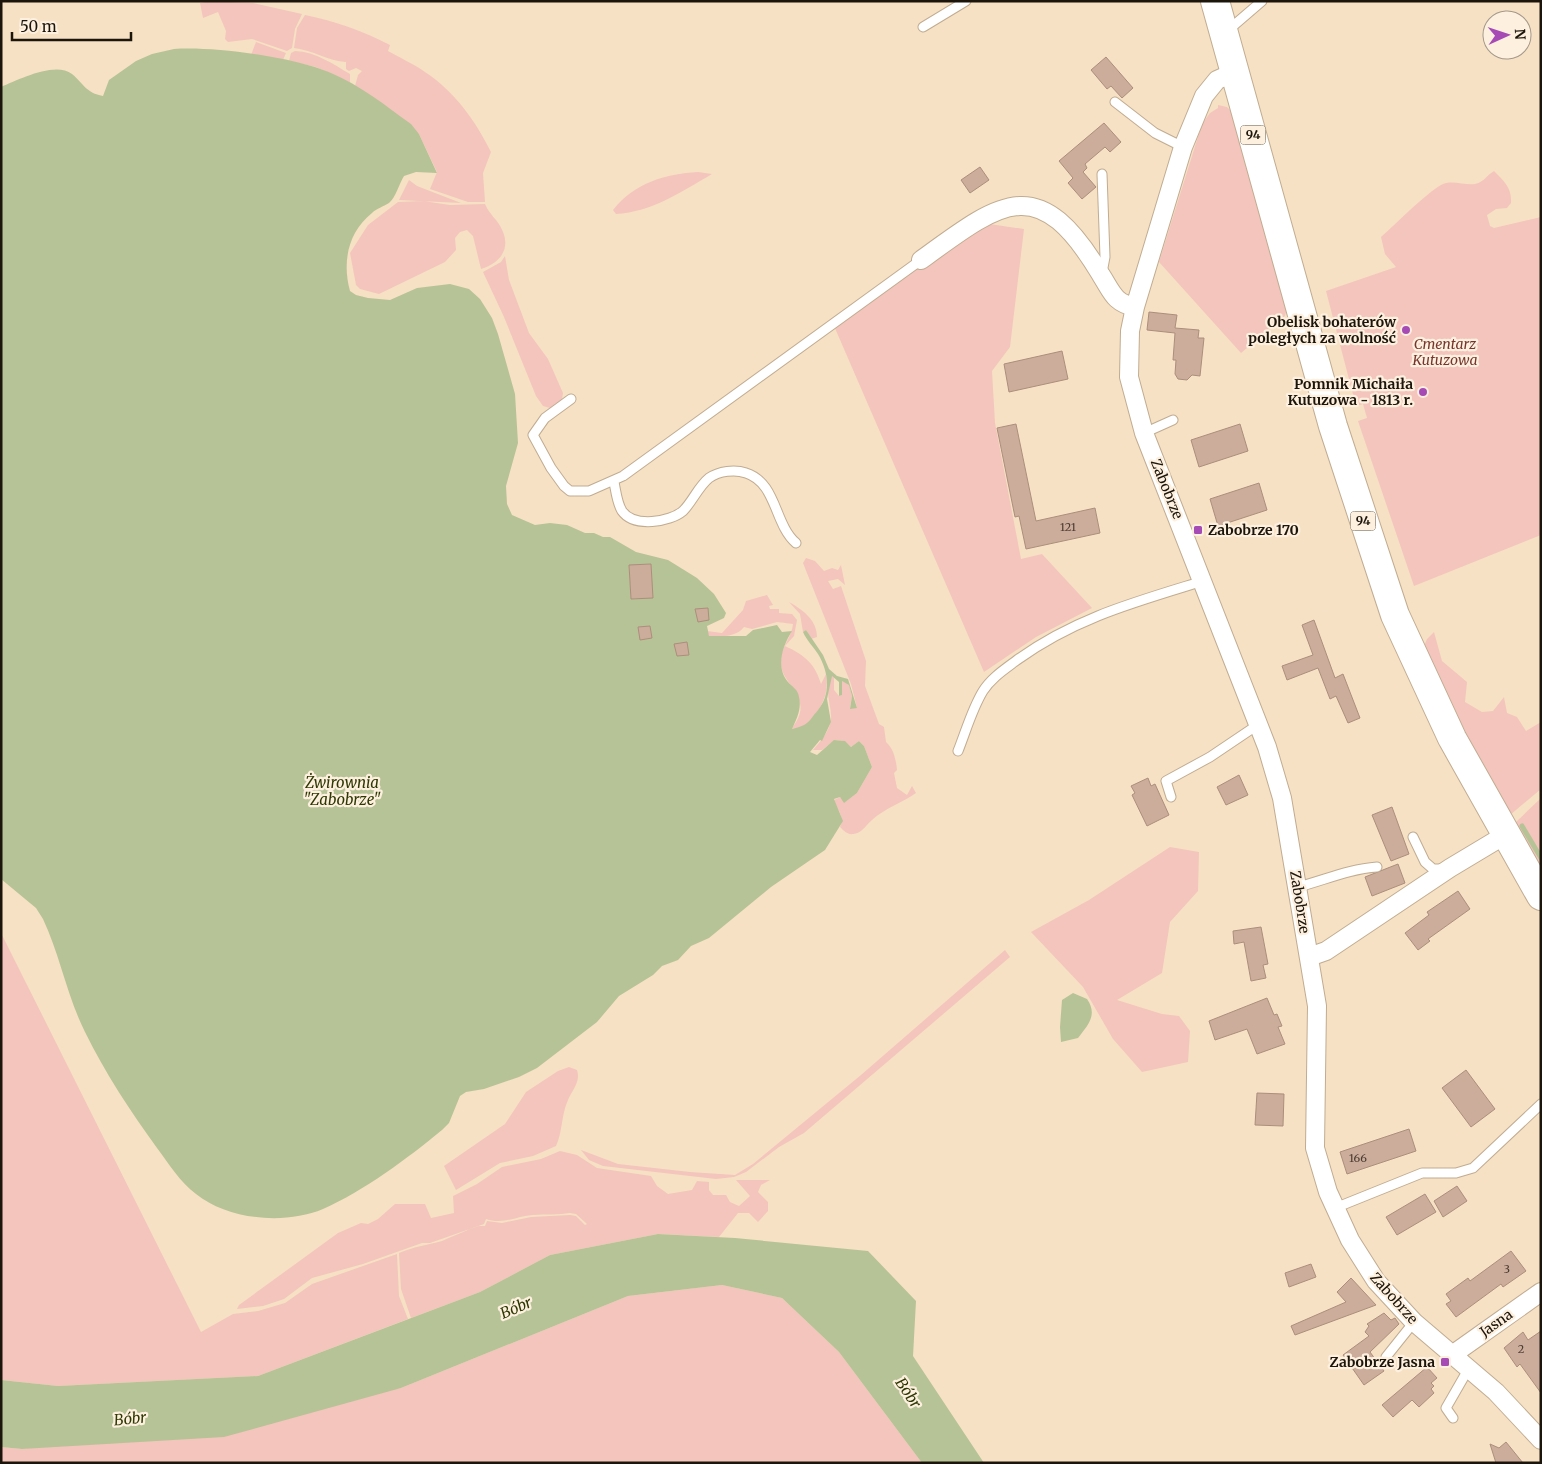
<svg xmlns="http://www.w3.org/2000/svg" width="1542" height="1464" font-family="Merriweather,serif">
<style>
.green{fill:#f4c5bc}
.water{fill:#b6c396;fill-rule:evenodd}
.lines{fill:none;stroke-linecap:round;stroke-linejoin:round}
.stream{stroke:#b6c396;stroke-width:5}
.building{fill:#ccad9b;stroke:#ac8e7c}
.lane-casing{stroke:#c1ac91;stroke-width:11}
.street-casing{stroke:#c1ac91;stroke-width:20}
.primary-casing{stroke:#c1ac91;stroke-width:30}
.lane{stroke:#fff;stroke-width:9}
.street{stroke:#fff;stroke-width:18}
.primary{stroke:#fff;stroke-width:28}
.poi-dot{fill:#a64bb5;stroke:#fdf0df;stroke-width:2}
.labels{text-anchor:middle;stroke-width:4.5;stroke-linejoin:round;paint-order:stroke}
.number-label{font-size:11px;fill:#483b2f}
.shield{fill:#fdf0df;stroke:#60574b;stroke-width:1}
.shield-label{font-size:12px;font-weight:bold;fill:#1c150b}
.poi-label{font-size:14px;font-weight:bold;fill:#1c150b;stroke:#fdf0df;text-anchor:end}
.park-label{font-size:14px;font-style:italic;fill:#76352c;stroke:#fdf0df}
.street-label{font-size:14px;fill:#1c150b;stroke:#fdf0df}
.water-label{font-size:15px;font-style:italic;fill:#2d3802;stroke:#fdf0df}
</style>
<rect width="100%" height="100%" fill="#f6e1c4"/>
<!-- green -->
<path class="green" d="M209,1L253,3L302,14L295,29L292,48L287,51L252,39L228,42L225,39L226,31L218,12L203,18L200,3Z
M305,15C335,21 363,31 390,45L388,51C400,58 414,64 425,72C455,92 475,120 491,152L483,173L485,202H468L430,189L437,172L419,134L380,102L355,86L358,75L362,71L356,68L349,71L346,69V62C328,61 313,50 294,48L297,28Z
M256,42L286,53L283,60L251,55Z
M295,51C316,52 333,64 350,74V83L316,67L289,61L291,53Z
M1218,105L1227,107L1231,111L1287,309L1285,316L1241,353L1159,262L1202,124L1210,113L1218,108Z
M1494,171C1504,181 1512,188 1511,203L1507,208L1496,209L1487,215L1490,226L1494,228L1541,217V535L1414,586L1358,421L1367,418L1363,404L1356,406L1326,291L1396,267L1385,254L1381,237C1397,223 1424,195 1441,185C1452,179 1465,186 1475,184C1483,183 1487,175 1494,171Z
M698,172L712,174C681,192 652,212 616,214L613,210C634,183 665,174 698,172Z
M409,180L417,186L461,203L399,200Z
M423,201L450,205L485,204C488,211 492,215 496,220C513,242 506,261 481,269L473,236L467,230L460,232L455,238L456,250L445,262L379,294L360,289L356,285L350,253L368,225L398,202Z
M969,221L1024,229L1010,347L992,371L995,423L1021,559L1042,554L1092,608L1036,637L984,672L831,319Z
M505,256L509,280L529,333L548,359L563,393L562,399L550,408L543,406L536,396L504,317L483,272L501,262Z
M806,558L815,561L824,571L832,568L838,570L841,565L845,585L838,579L828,581L833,589L841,586L866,661L865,686L879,724L884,727L886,742C894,749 896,760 897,770L894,773L897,788L907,795L912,786L916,793C902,803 885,808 872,820C866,825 861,834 853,834C848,835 844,831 840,827C845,816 837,810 834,800L840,797L845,802L857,793L872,767L864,746L859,741L851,747L844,741L835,740L822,750H813C820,742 830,731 831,719C832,704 823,692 832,675L834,678V690L839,696L842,695V681L849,684L852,696L850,708H857L851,684L803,563Z
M767,595L773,605L769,606L770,609H779V613L792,614L797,620L794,636L785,646C804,655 815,663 821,684L826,674C830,697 819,711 805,727L791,729C819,695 776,685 781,657C783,645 792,636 793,624L777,622L752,629L744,627C737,637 720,637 709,636L707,631L722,633L743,610L746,601Z
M789,602C803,610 817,620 817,637L811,639L806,630L803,632L800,614Z
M1434,632L1442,661L1467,682L1465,702L1482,712L1493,711L1504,697L1507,713L1517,717L1526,731L1541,722V789L1510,815L1451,706L1424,646L1427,639Z
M1541,798V869L1514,824Z
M1170,847L1199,852L1198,891L1170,922L1162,973L1117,1000L1162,1014L1179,1016L1190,1031L1188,1062L1142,1072L1113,1039L1083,987L1031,932L1089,900Z
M1,933L201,1332L233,1314L258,1311L285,1303L312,1284L397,1254L399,1296L408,1319L258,1376L58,1386L1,1380Z
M1005,950L1010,957L804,1133L779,1147L746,1172L734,1177L716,1179L603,1166L589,1160L581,1150L618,1164L690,1172L735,1175L753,1164L861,1075Z
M569,1067L577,1070C581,1082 572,1090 568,1100C561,1115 563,1131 556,1146L533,1156L500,1163L456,1190L444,1166L505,1124L526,1092L558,1071Z
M560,1151L577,1155L597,1168L651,1176L657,1186L668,1194L692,1190L697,1181L709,1182V1190L713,1195H726L730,1202L739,1206L750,1196L736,1180H770L761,1185L758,1192L768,1202V1211L758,1222L749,1213H738L719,1237L658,1234L550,1255L480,1292L411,1318L401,1289L399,1253C413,1247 427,1245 442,1241C454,1236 466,1230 479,1226H485L487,1221L502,1223L531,1217L570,1215L576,1216L585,1225L587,1224L576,1214L570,1213C558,1215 546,1214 533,1215C517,1216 503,1225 486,1219L484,1224L430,1243H422L363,1264L312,1278L284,1299L263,1306L237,1309L239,1305L338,1233L361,1223L368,1224L378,1219L395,1204H425L431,1218L454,1213L453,1196L477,1184L502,1167L541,1159Z
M722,1285L782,1298L839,1352L922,1463H1V1447L22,1449L401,1388L628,1296Z"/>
<!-- water -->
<path class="water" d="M174,49C212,46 296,57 331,73C360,85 386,106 411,124L419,134L437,173L416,172L404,176C399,184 396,197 389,203C383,207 377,208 372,213C348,232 342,262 350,291L356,295L368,298L390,300L417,288L450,284L469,289L480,299L492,318L498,334L515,394L518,443L506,486L507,504L512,515L535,525L550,523L567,525L585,533H594L603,537H610L636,552L668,560L697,578L714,594L726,613L724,618L707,626L709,636H746L753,630L777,625L782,632L792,631C783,645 775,667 788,682C792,687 798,689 799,697C802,709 796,720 792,729C809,725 808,722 818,710C831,694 829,672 818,654C813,646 807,641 803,632L806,630L823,655L829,669L837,676L848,679L857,708L850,709L852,696L849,685L842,681V695L839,696V682L832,676L827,699L831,722L822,741L820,740L810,752L817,755L834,740L845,741L851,747L859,741L864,746L872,767L857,793L844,803L840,797L834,799L843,821L825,850L771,887L709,938L691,946L678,960L662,966L653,975L619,996L597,1022L537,1068L519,1077L484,1089L466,1092L460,1096L449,1123L442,1130C408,1158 364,1191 323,1209C285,1225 228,1220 196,1194C180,1182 169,1164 157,1148C131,1112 105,1073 85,1032C67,996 60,955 43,919L36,908L1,879V87C18,80 55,61 72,74C84,84 86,93 103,96L109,80L136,61L152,54ZM651,564L652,597L631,599L629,566Z
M1073,993L1087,999C1098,1015 1088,1025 1078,1038L1061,1042L1060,1027L1062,1000Z
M658,1234L735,1238L868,1251L916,1301L913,1356L984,1463H922L839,1352L782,1298L722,1285L628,1296L401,1388L224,1437L22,1449L1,1447V1380L58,1386L258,1376L480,1292L550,1255Z"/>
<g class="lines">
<!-- stream -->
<path class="stream" d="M1522,826L1541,858"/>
</g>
<!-- building -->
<path class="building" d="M1106,57L1133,88L1122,98L1111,86L1107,89L1091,70Z
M1104,123L1121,142L1110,152L1105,147L1085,164L1087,168L1083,172L1096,187L1082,199L1068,183L1073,178L1059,161Z
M980,167L989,180L970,193L961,180Z
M1149,312L1177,315L1175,328L1199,330L1198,338H1204L1200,376L1192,375L1187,380L1178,379L1175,374L1176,360H1173L1175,333L1147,330Z
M1062,351L1068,379L1009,392L1004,364Z
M1016,424L1036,521L1095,508L1100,533L1026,549L1019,516L1015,517L997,428Z
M1240,424L1248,451L1199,467L1191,440Z
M1259,483L1267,510L1218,526L1210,499Z
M651,564L653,598L631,599L629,565Z
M708,608L709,620L698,622L695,609Z
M1314,620L1335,678L1343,674L1360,718L1348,723L1336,696L1330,699L1318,668L1287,680L1282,666L1313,655L1302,625Z
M650,626L652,638L640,640L638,627Z
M687,642L689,655L677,656L674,644Z
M1239,775L1248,795L1226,805L1217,787Z
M1148,778L1151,786L1155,784L1169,815L1147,826L1132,795L1135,793L1131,786Z
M1392,807L1409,854L1391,861L1372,815Z
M1398,864L1405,883L1372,896L1365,877Z
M1458,891L1470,909L1428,939L1430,941L1418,950L1405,933L1429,915L1427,912Z
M1261,927L1268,964L1263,965L1266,978L1251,981L1244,942L1234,944L1233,931Z
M1267,998L1274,1015L1277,1014L1282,1026L1278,1027L1285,1044L1257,1054L1247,1029L1215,1040L1209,1021Z
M1466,1070L1495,1109L1471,1127L1442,1088Z
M1257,1093L1284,1094L1283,1126L1255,1125Z
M1409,1129L1416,1151L1347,1174L1340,1152Z
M1457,1186L1467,1201L1443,1217L1434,1201Z
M1425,1194L1436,1212L1397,1235L1386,1217Z
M1511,1251L1526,1271L1503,1287L1501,1284L1456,1317L1446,1304L1451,1301L1446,1294L1468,1278L1470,1281Z
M1311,1264L1316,1277L1289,1287L1285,1273Z
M1351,1278L1376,1305L1295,1335L1291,1326L1346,1302L1337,1292Z
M1384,1313L1391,1320L1395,1318L1399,1324L1370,1352L1384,1371L1364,1385L1343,1355L1369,1336L1365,1332L1369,1326L1367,1324Z
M1541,1331V1393L1520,1364L1517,1367L1504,1348L1523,1332L1528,1340Z
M1427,1367L1437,1378L1431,1383L1434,1386L1431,1389L1434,1393L1419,1407L1412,1400L1393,1417L1382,1405Z
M1506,1442L1523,1463H1496L1490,1444L1499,1448Z"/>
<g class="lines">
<defs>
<path id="lane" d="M923,27L966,1
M1226,32L1262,1
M1115,102L1155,133L1183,147
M1102,273L1105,257L1102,174
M571,399L545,418L533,435L551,468L564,486L570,491H589L623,476L921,260
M1144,433L1173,420
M614,482C616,492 617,503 622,511C634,528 670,522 683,511C693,501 698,487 709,478C719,471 735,469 746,473C777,483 774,524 796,543
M958,751C966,731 972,709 983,691C991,678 1005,669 1017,660C1075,618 1135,602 1203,581
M1171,797L1166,781L1210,757L1259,724
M1413,837L1425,862L1433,869H1444
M1298,887C1325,880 1349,869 1377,867
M1335,1208L1422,1173H1456L1473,1168L1541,1104
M1386,1357L1414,1322
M1453,1418L1446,1408L1469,1368"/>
<path id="street" d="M1235,72L1217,80L1204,96L1183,147L1135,307L1130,331L1129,377L1144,433L1267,747L1282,798L1317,1006L1315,1148L1328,1192L1350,1240L1376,1281L1414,1322L1496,1392L1541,1440
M921,260C1003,200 1039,171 1101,275C1112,292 1114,303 1135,307
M1309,957L1326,951L1450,868L1505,835
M1452,1355L1541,1292"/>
<path id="primary" d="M1215,1L1333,426L1395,615L1452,738L1541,896"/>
</defs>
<!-- lane casing -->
<use href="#lane" class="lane-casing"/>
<!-- street casing -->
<use href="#street" class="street-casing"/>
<!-- primary casing -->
<use href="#primary" class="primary-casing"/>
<!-- lane -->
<use href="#lane" class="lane"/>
<!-- street -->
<use href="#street" class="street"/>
<!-- primary -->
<use href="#primary" class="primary"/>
</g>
<!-- markers -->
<g class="poi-dot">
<circle cx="1406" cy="330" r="5"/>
<circle cx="1423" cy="392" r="5"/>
<rect x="1193" y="525" width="10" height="10" rx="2.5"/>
<rect x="1440" y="1357" width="10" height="10" rx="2.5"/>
</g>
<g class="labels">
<!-- number labels -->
<g class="number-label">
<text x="1068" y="531">121</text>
<text x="1358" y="1162">166</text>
<text x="1507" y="1273">3</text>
<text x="1521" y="1353">2</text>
</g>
<!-- shield labels -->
<g class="shield">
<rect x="1240.5" y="125.5" width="25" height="19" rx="4"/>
<rect x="1350.5" y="511.5" width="25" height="19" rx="4"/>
</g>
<g class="shield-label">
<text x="1253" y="139">94</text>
<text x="1363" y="525">94</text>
</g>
<!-- poi labels -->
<g class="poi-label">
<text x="1396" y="327">Obelisk bohaterów<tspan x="1396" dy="16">poległych za wolność</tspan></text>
<text x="1413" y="389">Pomnik Michaiła<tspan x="1413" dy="16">Kutuzowa - 1813 r.</tspan></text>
<text x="1208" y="535" text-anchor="start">Zabobrze 170</text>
<text x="1435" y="1367">Zabobrze Jasna</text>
</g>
<!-- park labels -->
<g class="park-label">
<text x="1445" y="349">Cmentarz<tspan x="1445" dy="16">Kutuzowa</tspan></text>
</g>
<!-- street labels -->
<g class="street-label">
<text transform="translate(1167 489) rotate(68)" y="5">Zabobrze</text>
<text transform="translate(1300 902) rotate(81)" y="5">Zabobrze</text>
<text transform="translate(1394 1298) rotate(48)" y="5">Zabobrze</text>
<text transform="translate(1496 1323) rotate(-35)" y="5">Jasna</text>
</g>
<!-- water labels -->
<g class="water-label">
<text x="342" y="788">Żwirownia<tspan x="342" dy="17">"Zabobrze"</tspan></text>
<text transform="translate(516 1308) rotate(-23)" y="5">Bóbr</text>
<text transform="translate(908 1393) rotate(56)" y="5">Bóbr</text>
<text transform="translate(130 1419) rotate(-5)" y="5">Bóbr</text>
</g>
</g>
<!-- border -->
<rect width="1542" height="1464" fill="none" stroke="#1c150b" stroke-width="5"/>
<!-- north arrow -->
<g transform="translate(1507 35) rotate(87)"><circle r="24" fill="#fdf0df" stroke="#a3988a"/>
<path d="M0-4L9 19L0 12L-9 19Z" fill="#a64bb5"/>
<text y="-8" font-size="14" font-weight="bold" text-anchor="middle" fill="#1c150b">N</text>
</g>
<!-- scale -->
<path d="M12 32v8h119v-8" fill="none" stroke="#1c150b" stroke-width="2.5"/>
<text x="20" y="32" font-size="15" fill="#1c150b" stroke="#fdf0df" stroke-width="4" paint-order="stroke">50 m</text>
</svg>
